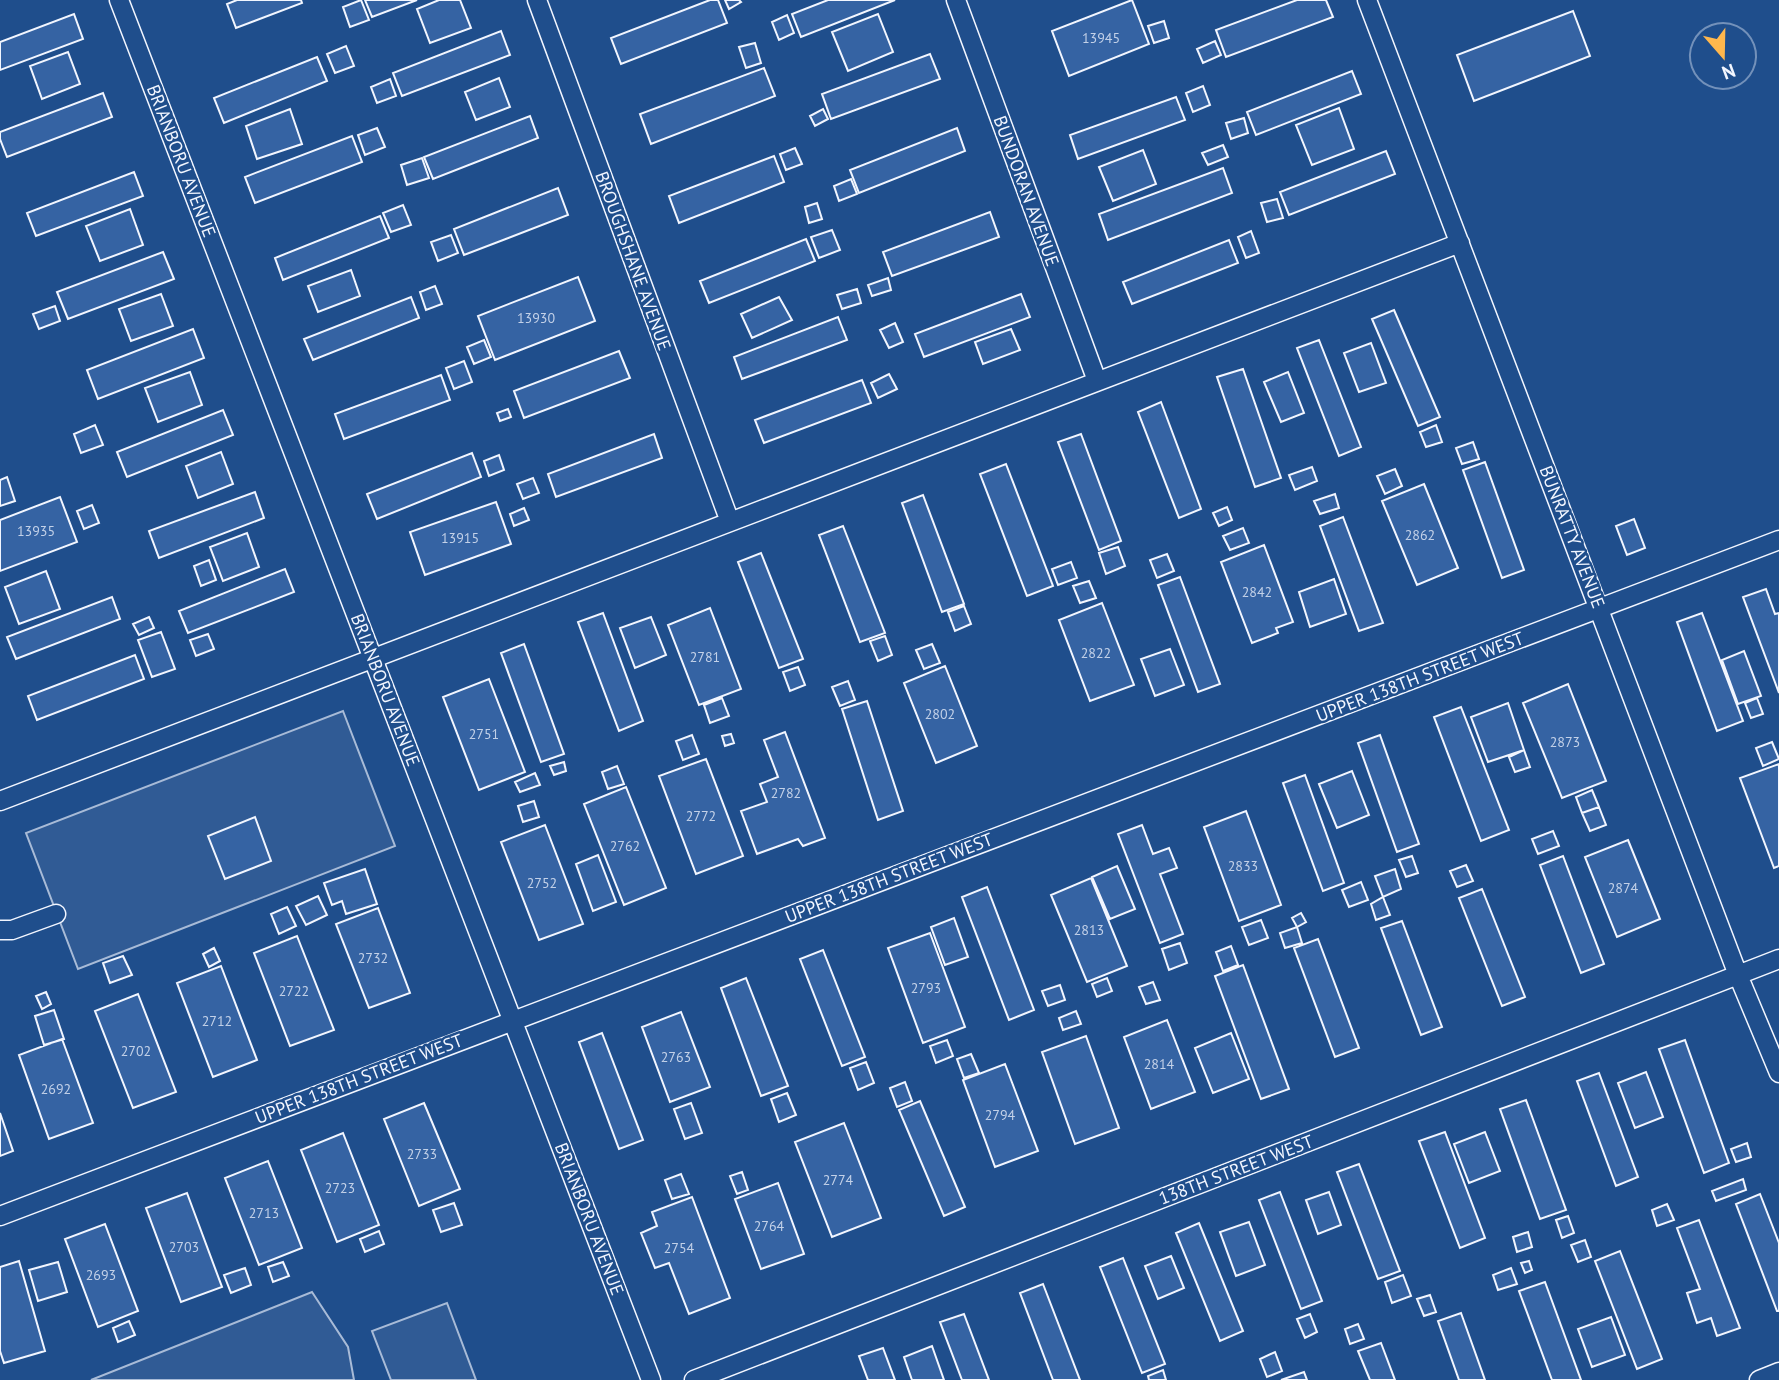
<svg xmlns="http://www.w3.org/2000/svg" width="1779" height="1380" font-family="'PT Sans',sans-serif">
<style>
.built{fill:#305b95;stroke:#a8bbd7;stroke-width:2}
.building{fill:#3563a3;stroke:#f2f6ff;stroke-width:2}
.lines{fill:none;stroke-linecap:round;stroke-linejoin:round}
.service-casing{stroke:#f2f6ff;stroke-width:21}
.service{stroke:#1f4e8c;stroke-width:18}
.labels{text-anchor:middle;stroke-width:5;stroke-linejoin:round;paint-order:stroke}
.number-label{font-size:14px;fill:#c3d1e8}
.street-label{font-size:18px;fill:#f2f6ff;stroke:#1f4e8c}
</style>
<rect width="100%" height="100%" fill="#1f4e8c"/>
<!-- built -->
<path class="built" d="M343,711L395,846L78,969L26,833Z
M312,1292L348,1347L354,1380H91Z
M447,1303L476,1380H391L372,1331Z"/>
<!-- building -->
<path class="building" d="M237,0H301L302,3L236,28L227,4Z
M361,0L369,20L350,27L343,7Z
M365,0H417L372,17Z
M439,0H460L471,28L430,43L417,9Z
M710,0H718L727,23L621,64L611,38Z
M725,0H739L741,2L729,9Z
M828,0H895L801,37L792,14Z
M1132,0L1149,44L1069,76L1052,31Z
M1297,0H1326L1333,17L1226,57L1216,30Z
M1573,11L1590,56L1474,101L1457,55Z
M74,14L83,39L0,70V42Z
M878,14L893,52L848,71L832,32Z
M787,15L794,33L779,40L772,22Z
M1164,21L1169,38L1154,43L1148,26Z
M501,31L510,55L402,96L393,73Z
M1215,41L1221,55L1203,63L1197,49Z
M755,43L761,63L746,68L739,47Z
M346,46L354,66L335,73L327,54Z
M68,52L80,84L42,99L30,66Z
M930,54L940,79L831,119L822,94Z
M317,57L327,81L224,123L214,98Z
M764,68L775,96L651,144L640,114Z
M1352,71L1361,94L1256,135L1247,112Z
M499,78L510,107L476,120L465,92Z
M390,79L396,96L377,103L371,87Z
M1203,86L1210,105L1193,112L1186,93Z
M103,93L112,117L7,157L0,139V132Z
M1176,97L1185,120L1078,159L1070,135Z
M1339,108L1354,149L1312,165L1296,125Z
M290,109L302,144L257,159L246,126Z
M823,109L828,119L815,126L810,116Z
M530,116L538,138L433,179L424,157Z
M1244,118L1248,133L1231,139L1226,123Z
M377,128L385,147L365,155L358,135Z
M957,128L965,151L859,193L850,170Z
M352,136L362,162L255,203L245,177Z
M1223,145L1228,157L1208,165L1202,153Z
M795,148L802,164L786,170L780,154Z
M1143,150L1156,184L1113,201L1099,167Z
M1386,151L1395,174L1289,215L1280,192Z
M774,156L784,182L679,223L669,196Z
M422,158L429,178L407,185L401,165Z
M1223,168L1232,193L1108,240L1099,214Z
M134,172L143,196L36,236L27,213Z
M851,179L857,194L839,201L834,186Z
M558,188L568,215L464,255L454,229Z
M1277,199L1283,218L1267,222L1261,203Z
M817,203L822,219L809,223L805,207Z
M403,205L411,225L391,232L383,213Z
M130,209L143,245L100,261L86,226Z
M990,212L999,237L892,276L883,252Z
M380,216L389,238L283,280L275,258Z
M832,230L840,250L819,258L811,237Z
M1251,231L1259,253L1246,258L1238,237Z
M451,235L458,253L438,261L431,242Z
M806,239L815,261L709,303L700,281Z
M1229,240L1238,263L1132,304L1123,282Z
M163,252L174,279L68,319L57,292Z
M351,270L360,296L318,312L308,286Z
M578,277L595,321L495,360L478,316Z
M888,278L891,290L872,296L868,285Z
M435,286L442,304L426,310L420,292Z
M857,289L861,303L842,309L837,295Z
M161,294L173,326L131,341L119,309Z
M1021,294L1030,317L924,357L915,334Z
M411,297L419,318L313,360L304,339Z
M779,297L792,320L752,338L741,314Z
M55,306L60,321L39,329L33,314Z
M1394,310L1440,417L1418,426L1372,319Z
M838,317L847,340L742,379L734,357Z
M895,323L903,342L889,348L880,330Z
M193,329L204,358L98,399L87,370Z
M1011,329L1020,350L983,364L975,342Z
M484,340L491,357L474,364L467,347Z
M1319,340L1361,447L1339,456L1297,348Z
M1371,343L1386,383L1359,392L1344,353Z
M619,351L630,378L524,418L514,391Z
M464,361L472,382L454,389L446,368Z
M1243,369L1281,478L1255,487L1217,377Z
M190,372L202,405L158,422L145,388Z
M1288,372L1304,413L1281,422L1264,382Z
M889,374L897,389L878,398L871,383Z
M441,375L450,400L344,439L335,414Z
M862,380L871,403L764,443L755,420Z
M1161,402L1201,509L1179,518L1138,412Z
M508,409L511,417L500,421L497,413Z
M223,410L233,435L127,477L117,452Z
M95,425L103,445L81,453L74,434Z
M1436,425L1442,442L1426,447L1420,432Z
M654,434L662,458L556,497L548,474Z
M1081,434L1121,541L1099,550L1058,442Z
M1473,442L1479,459L1462,464L1456,448Z
M221,452L233,484L198,498L186,466Z
M472,453L481,477L377,519L367,494Z
M499,455L504,470L489,476L484,461Z
M1485,462L1524,570L1502,578L1463,470Z
M1006,464L1053,586L1027,596L980,474Z
M1312,467L1317,481L1295,490L1289,475Z
M1395,469L1402,486L1385,494L1377,476Z
M7,477L15,501L0,506V480Z
M533,478L539,493L523,499L517,484Z
M1424,484L1458,568L1417,585L1382,501Z
M255,492L264,518L159,558L149,531Z
M1335,494L1339,508L1320,514L1314,501Z
M923,495L964,604L942,612L902,503Z
M60,497L77,542L0,571V520Z
M496,502L511,544L425,575L410,532Z
M92,505L99,523L84,529L77,511Z
M1227,507L1232,520L1219,526L1213,513Z
M524,508L529,520L514,526L510,514Z
M1343,517L1383,623L1359,631L1320,526Z
M1634,519L1645,548L1627,555L1616,526Z
M843,526L885,633L860,642L819,535Z
M1243,528L1249,543L1230,550L1223,536Z
M247,533L259,567L223,581L210,547Z
M1264,545L1293,622L1276,628L1278,633L1252,643L1221,562Z
M1118,547L1125,566L1106,574L1099,553Z
M761,553L803,659L779,668L738,562Z
M1167,554L1174,571L1157,578L1150,560Z
M209,560L216,580L201,586L194,566Z
M1071,562L1077,578L1058,585L1052,569Z
M285,569L294,592L188,633L179,611Z
M46,571L60,609L19,624L5,587Z
M1180,577L1220,684L1198,692L1158,585Z
M1334,579L1346,614L1310,627L1299,592Z
M1089,581L1096,598L1080,603L1073,586Z
M1766,589L1775,614L1779,613V693L1743,597Z
M112,597L120,619L16,659L7,637Z
M1102,603L1134,685L1090,701L1059,620Z
M964,606L971,624L955,631L948,612Z
M710,608L741,689L699,705L668,625Z
M603,613L643,721L619,731L578,622Z
M1702,613L1743,721L1717,731L1677,622Z
M149,617L154,628L139,635L133,624Z
M651,617L666,655L635,668L620,628Z
M161,632L175,669L152,677L138,640Z
M208,634L214,649L196,656L190,640Z
M885,636L892,655L878,661L870,641Z
M524,644L564,754L541,762L501,653Z
M932,644L940,663L924,669L916,650Z
M1170,649L1184,685L1155,696L1141,659Z
M1744,651L1761,696L1738,704L1722,660Z
M135,655L144,679L37,720L28,696Z
M945,666L977,746L936,763L904,683Z
M798,667L805,685L790,691L783,672Z
M489,679L525,772L479,790L443,697Z
M848,681L855,700L840,706L832,687Z
M1568,684L1606,781L1562,798L1523,703Z
M722,698L729,716L710,723L704,705Z
M1757,698L1763,714L1751,718L1745,703Z
M867,701L903,811L878,820L842,709Z
M1508,703L1524,750L1488,762L1471,717Z
M1461,707L1509,830L1481,841L1434,717Z
M785,732L825,838L803,846L798,839L757,854L741,811L767,802L760,784L778,777L764,740Z
M731,734L734,743L725,746L722,736Z
M692,735L699,754L683,760L676,741Z
M1380,735L1419,844L1397,852L1358,743Z
M1772,742L1779,759L1763,766L1756,748Z
M1524,750L1530,767L1515,772L1509,757Z
M706,759L743,856L696,874L659,776Z
M564,762L566,771L554,775L550,766Z
M1779,764V866L1774,868L1740,778Z
M617,766L624,784L608,789L602,772Z
M1352,771L1369,815L1337,828L1319,784Z
M535,773L540,785L520,792L515,782Z
M1305,775L1344,883L1323,891L1283,783Z
M626,787L666,888L624,905L584,804Z
M1592,790L1599,807L1582,813L1576,797Z
M534,801L539,817L523,822L518,806Z
M1599,807L1606,825L1590,831L1582,813Z
M1246,811L1281,905L1239,921L1204,827Z
M255,817L271,861L225,879L208,836Z
M545,825L583,924L539,940L501,842Z
M1142,825L1153,854L1169,848L1177,868L1160,874L1183,934L1160,943L1118,834Z
M1553,831L1559,846L1538,854L1532,839Z
M1628,840L1660,919L1617,937L1585,857Z
M598,855L616,902L593,911L576,864Z
M1412,856L1418,873L1406,877L1399,860Z
M1563,856L1604,964L1581,973L1540,865Z
M1466,865L1473,881L1457,887L1450,871Z
M1117,866L1135,909L1110,919L1092,877Z
M365,869L377,904L346,914L342,901L332,905L324,883Z
M1395,869L1401,889L1383,897L1375,876Z
M1091,878L1127,966L1087,982L1051,895Z
M1361,882L1368,900L1349,907L1342,890Z
M987,887L1034,1010L1009,1020L962,897Z
M1482,889L1525,997L1502,1006L1459,898Z
M318,896L327,915L306,925L296,906Z
M1383,897L1390,915L1376,920L1371,904Z
M287,907L296,926L279,934L271,914Z
M378,908L410,993L369,1008L336,924Z
M1301,913L1306,922L1297,927L1292,918Z
M954,918L968,957L945,965L931,927Z
M1261,920L1268,938L1249,945L1242,927Z
M1402,921L1442,1027L1421,1035L1381,928Z
M1297,927L1302,943L1285,948L1280,933Z
M930,933L965,1027L923,1043L888,948Z
M297,936L334,1030L290,1046L254,953Z
M1318,939L1359,1048L1335,1057L1294,948Z
M1180,943L1187,963L1169,970L1162,949Z
M1231,946L1238,965L1223,971L1216,952Z
M214,948L220,961L209,967L203,954Z
M823,950L865,1057L842,1066L800,959Z
M123,956L132,975L110,983L103,963Z
M1243,965L1289,1089L1261,1099L1215,976Z
M221,966L257,1060L213,1077L177,983Z
M746,978L788,1086L761,1096L721,988Z
M1107,978L1112,991L1097,997L1092,984Z
M1153,982L1160,1000L1146,1004L1139,987Z
M1060,985L1065,1000L1048,1006L1042,991Z
M46,992L51,1004L42,1009L36,996Z
M138,994L176,1092L133,1108L95,1011Z
M54,1010L64,1039L44,1045L35,1016Z
M1076,1011L1081,1024L1063,1030L1059,1018Z
M681,1012L710,1087L670,1102L642,1027Z
M1167,1020L1195,1092L1151,1109L1124,1037Z
M602,1033L643,1140L619,1149L579,1042Z
M1231,1033L1249,1079L1213,1093L1195,1048Z
M1086,1036L1119,1128L1075,1144L1042,1052Z
M62,1039L93,1123L49,1139L19,1055Z
M947,1040L953,1056L936,1063L930,1046Z
M1685,1040L1729,1163L1704,1173L1659,1049Z
M971,1054L979,1073L964,1078L957,1059Z
M866,1062L874,1083L858,1090L850,1068Z
M1005,1064L1038,1151L995,1167L963,1080Z
M1646,1072L1663,1117L1635,1128L1618,1083Z
M1599,1073L1638,1177L1616,1186L1577,1081Z
M905,1082L912,1101L897,1107L890,1088Z
M787,1093L796,1115L779,1122L771,1099Z
M1526,1100L1566,1210L1540,1219L1500,1109Z
M920,1101L965,1207L944,1216L899,1110Z
M424,1103L460,1189L419,1206L384,1119Z
M691,1103L702,1133L685,1139L674,1109Z
M0,1113L13,1151L0,1156Z
M844,1123L881,1218L832,1237L795,1142Z
M1445,1132L1485,1238L1460,1248L1419,1141Z
M1485,1132L1500,1171L1469,1183L1454,1144Z
M343,1133L379,1225L337,1242L301,1150Z
M1747,1143L1751,1157L1736,1162L1731,1149Z
M268,1161L302,1248L259,1265L225,1178Z
M1359,1164L1400,1271L1378,1279L1337,1172Z
M742,1172L748,1190L737,1194L730,1176Z
M681,1174L689,1194L672,1199L665,1180Z
M1743,1179L1746,1190L1716,1201L1712,1191Z
M778,1183L804,1254L761,1269L735,1199Z
M1280,1192L1322,1301L1301,1309L1259,1200Z
M1329,1192L1341,1225L1318,1234L1306,1200Z
M187,1193L222,1287L181,1302L146,1208Z
M1760,1194L1779,1243V1311H1777L1736,1204Z
M692,1197L730,1298L689,1314L669,1263L655,1268L641,1233L657,1226L652,1212Z
M454,1203L462,1225L441,1232L433,1210Z
M1667,1204L1674,1220L1657,1226L1652,1210Z
M1568,1216L1574,1233L1562,1238L1556,1220Z
M1699,1220L1740,1328L1717,1336L1711,1318L1697,1323L1687,1293L1700,1289L1677,1228Z
M1249,1222L1265,1265L1236,1276L1220,1232Z
M1199,1223L1243,1331L1220,1341L1176,1233Z
M105,1224L138,1311L98,1327L65,1239Z
M379,1231L384,1244L365,1252L360,1239Z
M1528,1232L1532,1247L1517,1252L1513,1237Z
M1585,1240L1591,1257L1578,1262L1571,1245Z
M1620,1251L1662,1359L1637,1369L1595,1261Z
M1171,1256L1184,1288L1158,1299L1145,1266Z
M1123,1258L1165,1364L1142,1373L1100,1267Z
M19,1261L45,1351L4,1363L0,1351V1267Z
M1529,1261L1532,1270L1525,1273L1521,1263Z
M58,1262L67,1292L38,1301L29,1270Z
M283,1262L289,1276L273,1282L268,1267Z
M245,1268L251,1285L231,1293L224,1275Z
M1511,1268L1517,1284L1498,1290L1493,1275Z
M1403,1275L1411,1296L1392,1303L1385,1282Z
M1545,1282L1581,1380H1552L1519,1291Z
M1043,1284L1080,1380H1053L1020,1293Z
M1430,1295L1436,1312L1424,1316L1417,1299Z
M1461,1313L1485,1380H1459L1438,1321Z
M964,1314L989,1380H962L940,1322Z
M1310,1314L1317,1332L1305,1338L1297,1319Z
M1611,1317L1625,1355L1592,1367L1578,1329Z
M129,1321L135,1335L118,1342L113,1328Z
M1358,1324L1364,1339L1350,1344L1345,1329Z
M1381,1343L1395,1380H1370L1358,1351Z
M932,1346L944,1380H912L904,1357Z
M883,1348L895,1380H868L859,1356Z
M1275,1352L1282,1371L1267,1377L1260,1359Z
M1163,1370L1166,1380H1149L1148,1376Z
M1304,1372L1307,1380H1281Z"/>
<g class="lines">
<defs>
<path id="service" d="M119,0L651,1380
M537,0L730,522
M956,0L1097,381
M1367,0L1738,975L1779,1073
M0,801L1460,243
M0,930H12L56,914
M0,1216L1779,540
M694,1380L1779,959
M1759,1380L1779,1372"/>
</defs>
<!-- service casing -->
<use href="#service" class="service-casing"/>
<!-- service -->
<use href="#service" class="service"/>
</g>
<g class="labels">
<!-- number labels -->
<g class="number-label">
<text x="1101" y="43">13945</text>
<text x="536" y="323">13930</text>
<text x="36" y="536">13935</text>
<text x="1420" y="540">2862</text>
<text x="460" y="543">13915</text>
<text x="1257" y="597">2842</text>
<text x="1096" y="658">2822</text>
<text x="705" y="662">2781</text>
<text x="940" y="719">2802</text>
<text x="484" y="739">2751</text>
<text x="1565" y="747">2873</text>
<text x="786" y="798">2782</text>
<text x="701" y="821">2772</text>
<text x="625" y="851">2762</text>
<text x="1243" y="871">2833</text>
<text x="542" y="888">2752</text>
<text x="1623" y="893">2874</text>
<text x="1089" y="935">2813</text>
<text x="373" y="963">2732</text>
<text x="926" y="993">2793</text>
<text x="294" y="996">2722</text>
<text x="217" y="1026">2712</text>
<text x="136" y="1056">2702</text>
<text x="676" y="1062">2763</text>
<text x="1159" y="1069">2814</text>
<text x="56" y="1094">2692</text>
<text x="1000" y="1120">2794</text>
<text x="422" y="1159">2733</text>
<text x="838" y="1185">2774</text>
<text x="340" y="1193">2723</text>
<text x="264" y="1218">2713</text>
<text x="769" y="1231">2764</text>
<text x="184" y="1252">2703</text>
<text x="679" y="1253">2754</text>
<text x="101" y="1280">2693</text>
</g>
<!-- street labels -->
<g class="street-label">
<text transform="translate(181 161) rotate(69)" y="6">BRIANBORU AVENUE</text>
<text transform="translate(1026 191) rotate(70)" y="6">BUNDORAN AVENUE</text>
<text transform="translate(633 261) rotate(70)" y="6">BROUGHSHANE AVENUE</text>
<text transform="translate(1572 537) rotate(69)" y="6">BUNRATTY AVENUE</text>
<text transform="translate(1420 677) rotate(-21)" y="6">UPPER 138TH STREET WEST</text>
<text transform="translate(385 690) rotate(69)" y="6">BRIANBORU AVENUE</text>
<text transform="translate(889 878) rotate(-21)" y="6">UPPER 138TH STREET WEST</text>
<text transform="translate(359 1079) rotate(-21)" y="6">UPPER 138TH STREET WEST</text>
<text transform="translate(1236 1170) rotate(-21)" y="6">138TH STREET WEST</text>
<text transform="translate(589 1219) rotate(69)" y="6">BRIANBORU AVENUE</text>
</g>
</g>
<!-- north arrow -->
<g transform="translate(1723 56) rotate(160)"><circle r="33" fill="#1f4e8c" stroke="#7391ba" stroke-width="2"/>
<path d="M0-5L12 26L0 18L-12 26Z" fill="#ffb74d"/>
<text y="-10" font-size="19" font-weight="bold" text-anchor="middle" fill="#f2f6ff">N</text>
</g>
</svg>
